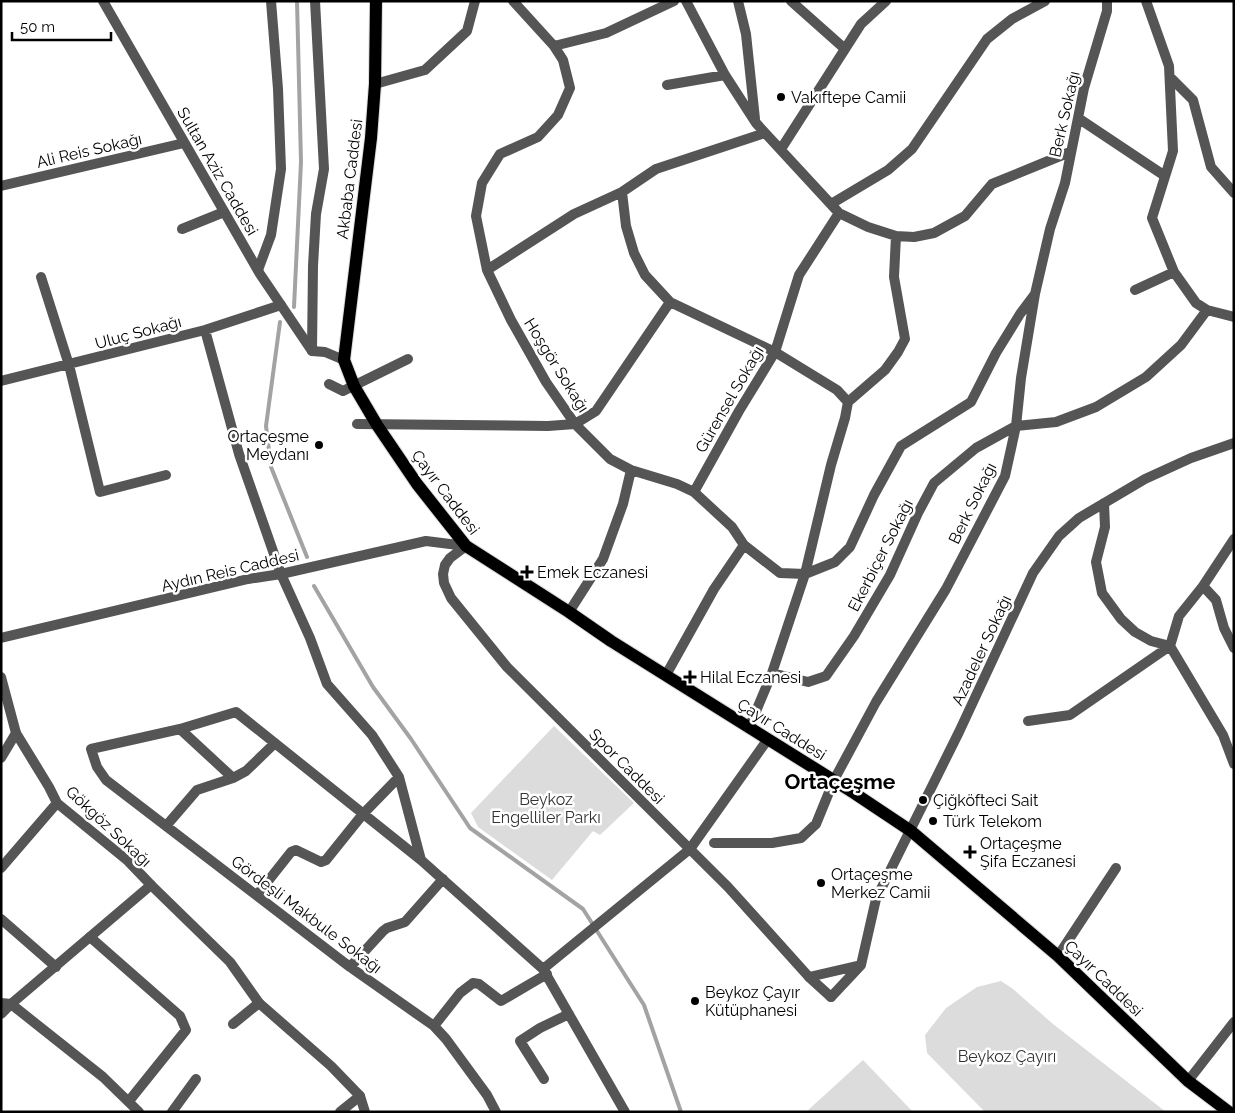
<svg xmlns="http://www.w3.org/2000/svg" width="1235" height="1113" font-family="Raleway,sans-serif">
<style>
.green{fill:#dcdcdc}
.lines{fill:none;stroke-linecap:round;stroke-linejoin:round}
.stream{stroke:#a3a3a3;stroke-width:4}
.primary-casing{stroke:#dbdbdb;stroke-width:14}
.minor{stroke:#555;stroke-width:10}
.tertiary{stroke:#555;stroke-width:10}
.primary{stroke:#000;stroke-width:12}
.poi-dot{fill:#000;stroke:#fff;stroke-width:2}
.labels{text-anchor:middle;stroke-width:5;stroke-linejoin:round;paint-order:stroke}
.poi-label{font-size:16px;fill:#000;stroke:#fff;text-anchor:start}
.street-label{font-size:16px;fill:#000;stroke:#fff}
.park-label{font-size:16px;fill:#333;stroke:#fff}
.district-label{font-size:21px;font-weight:bold;fill:#000;stroke:#fff}
</style>
<rect width="100%" height="100%" fill="#fff"/>
<!-- green -->
<path class="green" d="M554,726L634,803L600,835L593,831L552,880L478,827L471,813Z
M1001,981L1013,989L1053,1024L1166,1112H985L927,1053L925,1035L946,1008L977,987Z
M863,1060L913,1112H806Z"/>
<g class="lines">
<!-- stream -->
<path class="stream" d="M294,307L301,162L297,1
M280,322L266,426L271,467L307,557
M314,586L373,687L411,739L470,828L583,909L644,1005L681,1112"/>
<defs>
<path id="primary" d="M376,1L375,84L371,138L344,360L354,386L377,425L417,484L466,546L569,612L611,641L854,793L911,831L1058,956L1188,1081L1229,1112"/>
</defs>
<!-- primary casing -->
<use href="#primary" class="primary-casing"/>
<!-- minor -->
<path class="minor" d="M513,1L554,46L563,60L570,88L558,115L538,137L500,154L482,183L476,216L487,270L511,320L546,382L575,424L610,459L631,470L677,484L694,492L732,527L744,545L780,573L805,574L835,562L850,547L874,495L901,446L971,402L996,353L1020,314L1035,294
M686,1L725,75L756,123L839,213L868,227L896,236L914,237L934,233L965,216L992,184L1070,152
M738,1L746,34L755,119
M791,1L845,49
M1146,1L1169,66L1173,151L1152,218L1174,272L1196,303L1207,310L1234,317
M554,46L606,33L674,1
M1170,77L1193,100L1211,167L1234,193
M375,84L425,70L467,31L475,1
M667,85L725,75
M1078,118L1165,176
M781,149L861,24L886,1
M1,186L184,143
M622,192L626,226L634,253L645,275L670,302L775,352L837,390L848,402L845,418L831,465L805,574L772,673L749,728
M831,204L888,170L912,149L987,39L1012,19L1045,1
M182,229L224,212
M258,270L271,235L281,169L278,89L271,1
M487,270L574,214L622,192L656,169L765,133
M41,277L69,365L100,492L166,475
M1135,290L1174,272
M205,330L239,454L281,574L310,638L327,684L372,735L399,777L421,860
M312,351L313,266L316,214L324,169L315,1
M1,381L205,330L281,305
M329,384L343,391L408,359
M848,402L885,370L898,352L905,339L894,277L896,236
M357,424L548,426L575,424L596,411L670,302
M694,492L739,411L775,352L799,275L839,213
M1104,503L1105,527L1096,562L1102,593L1121,619L1135,632L1151,641L1170,646L1223,735L1234,764
M1203,586L1216,600L1224,628L1234,648
M569,612L603,559L623,504L631,470
M772,673L808,682L826,676L854,636L890,575L918,513L934,483L976,448L1016,426L1056,422L1096,407L1146,377L1181,345L1207,310
M666,675L714,589L744,545
M1,677L16,733L49,787L57,803L128,861L151,885
M1028,721L1070,715L1170,646L1179,616L1203,586L1234,539
M180,729L233,778
M166,826L197,790L233,778L246,771L275,743
M714,843H772L801,838L816,824L834,780L876,702L946,589L1005,476L1016,426L1021,378L1035,294L1050,229L1065,183L1084,88L1107,11V1
M1,868L57,803
M257,895L291,852L296,850L321,862L326,860L363,814L399,777
M1,919L56,967
M90,937L180,1016L186,1030L129,1101
M1058,956L1116,868
M861,965L876,899L959,732L1033,573L1059,536L1079,518L1145,479L1191,458L1234,443
M350,967L383,931L387,928L405,922L443,879
M543,969L690,849L768,739
M809,977L861,965
M831,997L861,965
M1,1014L11,1004L103,1077L139,1112
M233,1024L259,1003
M434,1026L460,993L473,983L479,984L501,1001L547,974
M544,1079L520,1041L540,1028L569,1014
M1188,1081L1234,1022
M172,1112L196,1079
M340,1112L360,1096
M496,1112L487,1095L446,1039L434,1026L350,967L106,780L97,767L91,749L180,729L236,712L421,860L543,969L625,1112"/>
<!-- tertiary -->
<path class="tertiary" d="M103,1L260,274L312,351L325,352L344,360
M466,546L450,558L445,565L443,574L444,583L451,598L507,667L728,887L809,977L831,997
M1,638L248,579L281,574L426,541L466,546
M1,758L16,733
M1,1003L11,1004L151,885L230,962L259,1003L331,1066L360,1096L365,1112"/>
<!-- primary -->
<use href="#primary" class="primary"/>
</g>
<!-- markers -->
<g class="poi-dot">
<circle cx="781" cy="97" r="5"/>
<circle cx="319" cy="445" r="5"/>
<path d="M524.5 564.5h5v5h5v5h-5v5h-5v-5h-5v-5h5z"/>
<path d="M687.5 669.5h5v5h5v5h-5v5h-5v-5h-5v-5h5z"/>
<circle cx="923" cy="800" r="5"/>
<circle cx="933" cy="821" r="5"/>
<path d="M967.5 844.5h5v5h5v5h-5v5h-5v-5h-5v-5h5z"/>
<circle cx="821" cy="883" r="5"/>
<circle cx="695" cy="1001" r="5"/>
</g>
<g class="labels">
<!-- poi labels -->
<g class="poi-label">
<text x="791" y="103">Vakıftepe Camii</text>
<text x="309" y="442" text-anchor="end">Ortaçeşme<tspan x="309" dy="18">Meydanı</tspan></text>
<text x="537" y="578">Emek Eczanesi</text>
<text x="700" y="683">Hilal Eczanesi</text>
<text x="933" y="806">Çiğköfteci Sait</text>
<text x="943" y="827">Türk Telekom</text>
<text x="980" y="849">Ortaçeşme<tspan x="980" dy="18">Şifa Eczanesi</tspan></text>
<text x="831" y="880">Ortaçeşme<tspan x="831" dy="18">Merkez Camii</tspan></text>
<text x="705" y="998">Beykoz Çayır<tspan x="705" dy="18">Kütüphanesi</tspan></text>
</g>
<!-- street labels -->
<g class="street-label">
<text transform="translate(1064 114) rotate(-77)" y="6">Berk Sokağı</text>
<text transform="translate(89 150) rotate(-13)" y="6">Ali Reis Sokağı</text>
<text transform="translate(218 171) rotate(60)" y="6">Sultan Aziz Caddesi</text>
<text transform="translate(349 179) rotate(-83)" y="6">Akbaba Caddesi</text>
<text transform="translate(138 332) rotate(-15)" y="6">Uluç Sokağı</text>
<text transform="translate(557 365) rotate(58)" y="6">Hoşgör Sokağı</text>
<text transform="translate(729 399) rotate(-60)" y="6">Gürensel Sokağı</text>
<text transform="translate(446 492) rotate(53)" y="6">Çayır Caddesi</text>
<text transform="translate(972 503) rotate(-64)" y="6">Berk Sokağı</text>
<text transform="translate(880 555) rotate(-63)" y="6">Ekerbiçer Sokağı</text>
<text transform="translate(230 570) rotate(-13)" y="6">Aydın Reis Caddesi</text>
<text transform="translate(981 650) rotate(-65)" y="6">Azadeler Sokağı</text>
<text transform="translate(782 729) rotate(32)" y="6">Çayır Caddesi</text>
<text transform="translate(627 766) rotate(45)" y="6">Spor Caddesi</text>
<text transform="translate(109 826) rotate(43)" y="6">Gökgöz Sokağı</text>
<text transform="translate(307 914) rotate(37)" y="6">Gördeşli Makbule Sokağı</text>
<text transform="translate(1104 978) rotate(44)" y="6">Çayır Caddesi</text>
</g>
<!-- park labels -->
<g class="park-label">
<text x="546" y="805">Beykoz<tspan x="546" dy="18">Engelliler Parkı</tspan></text>
<text x="1007" y="1062">Beykoz Çayırı</text>
</g>
<!-- district labels -->
<g class="district-label">
<text x="840" y="789">Ortaçeşme</text>
</g>
</g>
<!-- border -->
<rect width="1235" height="1113" fill="none" stroke="#000000" stroke-width="5"/>
<!-- scale -->
<path d="M12 32v8h99v-8" fill="none" stroke="#000000" stroke-width="2.5"/>
<text x="20" y="32" font-size="15" fill="#000000" stroke="#ffffff" stroke-width="4" paint-order="stroke">50 m</text>
</svg>
